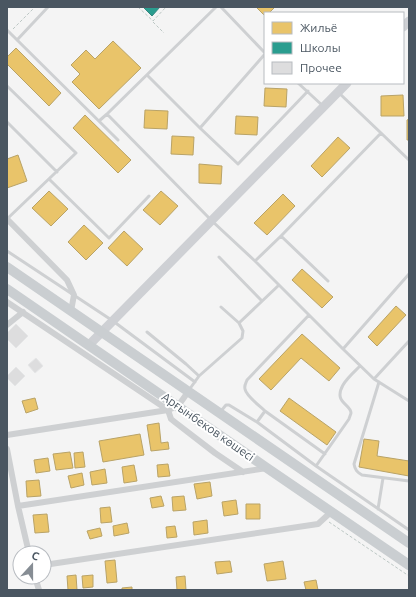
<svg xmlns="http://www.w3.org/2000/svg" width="416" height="597" font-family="Ubuntu,sans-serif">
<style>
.homes{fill:#e9c46a;stroke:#b9a367}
.schools{fill:#2a9d8f;stroke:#348881}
.building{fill:#ddddde;stroke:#e5e6e7}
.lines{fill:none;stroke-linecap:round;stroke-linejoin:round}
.path{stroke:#bcc7c4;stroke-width:1;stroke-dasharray:3 2;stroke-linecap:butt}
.lane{stroke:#ced0d2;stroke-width:3}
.street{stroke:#ced0d2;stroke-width:6}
.secondary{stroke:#ced0d4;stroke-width:9}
.primary{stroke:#caced1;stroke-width:10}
.labels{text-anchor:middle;stroke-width:4;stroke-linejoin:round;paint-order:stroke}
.street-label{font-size:12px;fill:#4a5661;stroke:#fff}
</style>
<rect width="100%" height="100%" fill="#f4f4f4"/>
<!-- homes -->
<path class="homes" d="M256,7H275L269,13H265V16Z
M113,41L141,68L99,109L72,82L80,74L71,65L86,50L95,59Z
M16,48L61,93L49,106L7,64V57Z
M265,88L287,89L286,107L264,106Z
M403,95L404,116H381V96Z
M145,110L168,111L167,129L144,128Z
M85,115L131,160L118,173L73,128Z
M236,116L258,117L257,135L235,134Z
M409,119V140H407V120Z
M172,136L194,137L193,155L171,154Z
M338,137L350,148L322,177L311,166Z
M18,155L27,181L7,188V159Z
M199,164L222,166L221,184L199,183Z
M49,191L68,209L51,226L32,208Z
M161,191L178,206L160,225L143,210Z
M283,194L295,206L267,235L254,223Z
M84,225L103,243L86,260L68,242Z
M124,231L143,249L127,266L108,248Z
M302,269L333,297L322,308L292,280Z
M396,306L406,315L377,346L368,337Z
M302,334L340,368L329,381L301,358L271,390L259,379Z
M35,398L38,409L26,413L22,401Z
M289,398L336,432L327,445L280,411Z
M159,423L161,443L168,442L169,449L151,451L147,425Z
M140,434L144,455L103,462L99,441Z
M364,439L379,441L377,456L409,461V476L359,467Z
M70,452L73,468L56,470L53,454Z
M83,452L85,467L75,468L74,453Z
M48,458L50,471L36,473L34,460Z
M168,464L170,476L158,477L157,465Z
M134,465L137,481L124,483L122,467Z
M105,469L107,483L92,485L90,472Z
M82,473L84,485L71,488L68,476Z
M39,480L41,496L27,497L26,481Z
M210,482L212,496L197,499L194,484Z
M161,496L164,506L152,508L150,498Z
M184,496L186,510L173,511L172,497Z
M236,500L238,514L224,516L222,502Z
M246,504H260V519H246Z
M110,507L112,522L101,523L100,508Z
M47,514L49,532L35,533L33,515Z
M207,520L208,533L194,535L193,522Z
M127,523L129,533L114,536L113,526Z
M175,526L177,537L167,538L166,527Z
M100,528L102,536L90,539L87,531Z
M115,560L117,582L107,583L105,561Z
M230,561L232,572L217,574L215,562Z
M283,561L286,579L267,581L264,564Z
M76,575L77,590H68L67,576Z
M93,575V587L83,588L82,576Z
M185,576L186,590H177L176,577Z
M316,580L318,590H306L304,582Z
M132,587V590H122V588Z"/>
<!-- schools -->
<path class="schools" d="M143,7H160L152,16Z"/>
<!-- building -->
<path class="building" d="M16,324L28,336L16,348L7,339V333Z
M36,358L43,366L35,373L28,365Z
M16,367L25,376L15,386L7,378V376Z"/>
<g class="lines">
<!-- path -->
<path class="path" d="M138,7L153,21L166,7
M153,22L164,33
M13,29L35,7
M329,522L409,576"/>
<!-- lane -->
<path class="lane" d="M216,7L107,114L212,221L255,261
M221,7L265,53
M7,30L118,140
M17,40L48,7
M147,75L200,128L238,164L308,91
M298,83L323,106
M7,86L76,153L7,219
M339,93L381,133
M99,121L107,114
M7,122L57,172
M200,128L265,54
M409,160L381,133L281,236L255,261L343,349L409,274
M49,179L109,238L149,196
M281,236L328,281
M7,251L113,321L195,382
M219,257L262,301
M221,307L239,323
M147,332L186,364L199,376
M409,341L374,379L409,401
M343,349L374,379
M379,382L354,464C355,470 357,472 362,475L409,481
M189,390L199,376L242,338L243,331L239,323L279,285
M221,411L226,405H229L257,422L265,411C260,406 246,396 245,389C244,385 246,383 247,380L309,315
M265,411L325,454
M257,422L316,466L349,419C349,418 351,414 351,413C351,404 333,403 343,385C347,378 354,372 360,366
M316,466L409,530
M378,509L383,478"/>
<!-- street -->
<path class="street" d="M7,219L67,280L74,295L71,311
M7,302L168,410L171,419L176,423L215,453L243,472
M7,325L23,312
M7,435L168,410L178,406L188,392
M7,449L18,506L29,553
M18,506L267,468
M44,565L318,524L331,512
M35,577L39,590"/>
<!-- secondary -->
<path class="secondary" d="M403,27L409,21
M89,345L347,83"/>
<!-- primary -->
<path class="primary" d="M7,267L409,543
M7,289L267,468L409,565"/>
</g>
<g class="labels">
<!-- street labels -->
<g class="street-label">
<text transform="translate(208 427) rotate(35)" y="4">Арғынбеков көшесі</text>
</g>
</g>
<!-- border -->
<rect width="416" height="597" fill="none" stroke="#4a5661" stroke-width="16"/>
<!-- legend -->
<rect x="264" y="12" width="140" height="72" fill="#ffffff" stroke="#b7bbc0"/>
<rect x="272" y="22" width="20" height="12" fill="#e9c46a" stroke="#b7bbc0"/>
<text x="300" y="32" font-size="12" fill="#4a5661">Жильё</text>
<rect x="272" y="42" width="20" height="12" fill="#2a9d8f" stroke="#b7bbc0"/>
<text x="300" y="52" font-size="12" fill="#4a5661">Школы</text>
<rect x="272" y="62" width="20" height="12" fill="#ddddde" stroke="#b7bbc0"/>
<text x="300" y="72" font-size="12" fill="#4a5661">Прочее</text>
<!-- north arrow -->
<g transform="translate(32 565) rotate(21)"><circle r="19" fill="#ffffff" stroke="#b7bbc0"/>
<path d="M0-3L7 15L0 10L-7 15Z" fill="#868d94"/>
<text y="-6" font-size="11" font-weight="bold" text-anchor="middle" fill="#4a5661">С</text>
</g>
</svg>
